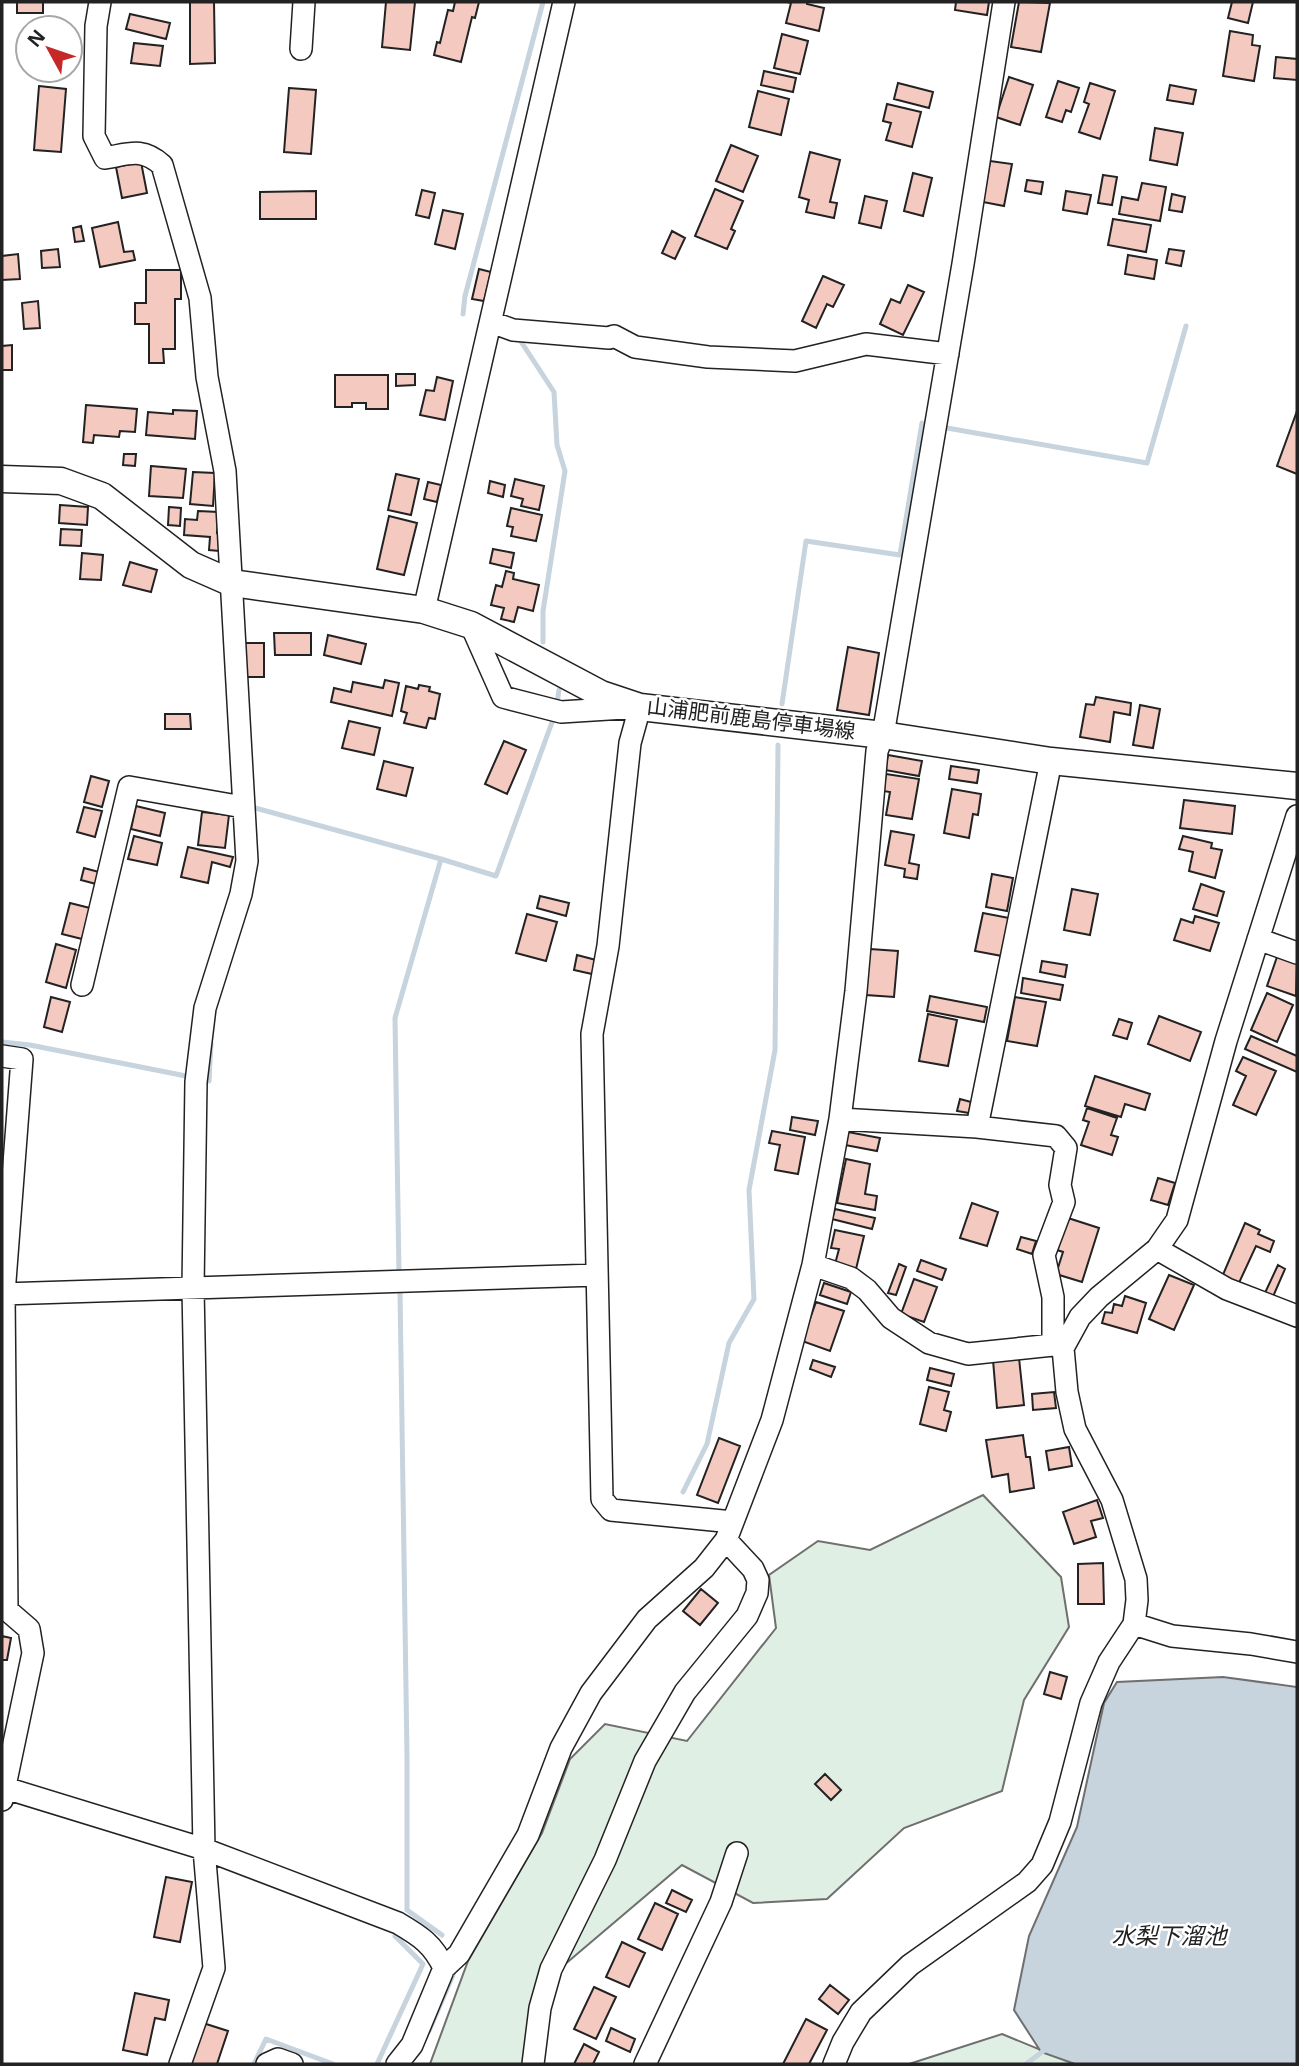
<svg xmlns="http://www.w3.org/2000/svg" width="1299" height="2066" font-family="'Noto Sans','Noto Sans JP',sans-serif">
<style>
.green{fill:#e0efe3;stroke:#6f6f6f;stroke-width:2}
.water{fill:#c7d3dd;stroke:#6f6f6f;stroke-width:2}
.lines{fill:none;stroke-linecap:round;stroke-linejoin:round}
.stream{stroke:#c7d3dd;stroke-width:5}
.building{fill:#f3c9c0;stroke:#222;stroke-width:2}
.minor-casing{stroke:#222;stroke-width:24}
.major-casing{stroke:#222;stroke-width:29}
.minor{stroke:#fff;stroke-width:21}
.major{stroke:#fff;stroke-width:26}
.labels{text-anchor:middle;stroke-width:5;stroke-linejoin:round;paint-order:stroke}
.street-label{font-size:21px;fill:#222;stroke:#fff}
.water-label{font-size:23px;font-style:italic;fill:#222;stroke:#fff}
</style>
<rect width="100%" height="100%" fill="#fff"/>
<!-- green -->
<path class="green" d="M983,1495L1061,1577L1069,1627L1024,1700L1002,1791L904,1828L827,1899L753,1903L682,1865L537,1988L523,2064H430L468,1961L542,1833L570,1759L605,1724L687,1741L776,1628L769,1575L818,1541L870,1550Z
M1002,2034L1075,2064H909Z"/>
<!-- water -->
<path class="water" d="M1223,1677L1297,1687V2064H1075L1041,2052L1014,2010L1029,1936L1077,1827L1104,1703L1117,1682Z"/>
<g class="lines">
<!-- stream -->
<path class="stream" d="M463,314L465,296L543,2
M518,337L554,392L557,445L565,471L543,611V642
M947,428L1147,463L1186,326
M557,704L559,690
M782,704L806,541L900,555L922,423
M252,809V807L441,859
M2,1042L30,1045L191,1077
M201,1079L209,1081L211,1043
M399,1274L395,1018L441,859L496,876L555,714
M400,1291L407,1756V1910L442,1935
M683,1492L707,1444L729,1343L754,1299L749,1190L775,1050L778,745
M429,2031L453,1975
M254,2064L266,2039L333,2064
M377,2064L423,1964L395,1936
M1026,2064L1046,2049"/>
</g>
<!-- building -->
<path class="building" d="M17,2H43V13H17Z
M190,2H214L215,63L190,64Z
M386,2H415L410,50L382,47Z
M455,2H479L475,18L472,17L461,62L434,55L437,42L440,43L448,10L453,11Z
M787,2H807V4L824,8L819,31L786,23L791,3Z
M956,2H989L987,15L955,10Z
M1019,2L1050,3L1041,52L1011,47Z
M1232,2H1253L1248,23L1228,18Z
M130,14L170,23L166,39L126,29Z
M1230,31L1253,35L1252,45L1260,46L1254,81L1223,76Z
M782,34L808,41L800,74L774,68Z
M134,43L163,46L160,66L131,63Z
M1276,57L1297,59V80L1274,78Z
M764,71L796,78L793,92L761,85Z
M1009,77L1033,85L1020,125L996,117Z
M1058,81L1079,88L1071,112L1066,110L1062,122L1046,117Z
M898,83L933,92L929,108L894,99Z
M1090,83L1115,91L1100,139L1079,132L1089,104L1084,102Z
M1170,85L1196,90L1193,104L1167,100Z
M39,86L66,89L61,152L34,150Z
M289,88L316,90L311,154L284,152Z
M758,91L789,99L781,135L749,127Z
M887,104L921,112L912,147L886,140L891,123L883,121Z
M1155,128L1183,133L1177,165L1150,160Z
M731,145L758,156L743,192L716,181Z
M810,152L840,160L830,202L837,203L834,218L806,212L809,200L799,197Z
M990,161L1012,164L1004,206L983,202Z
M141,162L147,193L122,198L116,167Z
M913,173L932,178L923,216L904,211Z
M1103,175L1117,177L1112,205L1098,203Z
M1027,180L1043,182L1041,194L1025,191Z
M1142,183L1166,187L1160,221L1119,214L1122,197L1138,200Z
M715,189L743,201L731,229L735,231L727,249L695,236Z
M422,190L435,193L429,218L416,215Z
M316,191V219H260V192Z
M1066,191L1091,195L1087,214L1063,210Z
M1172,194L1185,197L1182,212L1169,210Z
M865,196L887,201L881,228L859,223Z
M443,210L463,214L455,249L435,244Z
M1113,219L1151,225L1146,252L1108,245Z
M118,222L124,252L133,251L135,260L100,267L92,228Z
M81,226L84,241L75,242L73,228Z
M672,231L685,238L675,259L662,253Z
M58,249L60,267L42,268L41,251Z
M1169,249L1184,251L1181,266L1166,263Z
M18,254L20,279L2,280V256Z
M1128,255L1157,260L1154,279L1125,274Z
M479,269L491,272L484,301L472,299Z
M146,270H181V299H175V349H163L164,363H149V324H135V303H146Z
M823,276L844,285L833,307L827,304L816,328L802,321Z
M908,285L924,292L903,335L880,324L891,299L900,303Z
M38,301L40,328L24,329L22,303Z
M12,345V370H2V346Z
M396,374H415V385L396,386Z
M335,375H388V409H366V403H352V407H335Z
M437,377L453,381L445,420L420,415L426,390L434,391Z
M86,405L137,409L135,432L120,431L119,437L94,435L93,443L83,442Z
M173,410L197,411L195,439L146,435L148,412L173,414Z
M1297,411V474L1277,466Z
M124,454H136L135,466L123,465Z
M151,466L186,469L183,498L149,496Z
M193,472L215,473L213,506L190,504Z
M396,474L419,479L411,515L388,510Z
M515,479L544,486L539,510L521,506L523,499L511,496Z
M490,481L505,485L503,497L488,493Z
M428,482L441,485L437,502L424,499Z
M60,505L88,507L87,525L59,523Z
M169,507L181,508L180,526L168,525Z
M511,508L542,515L536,541L511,536L513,527L507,526Z
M198,511L219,512L217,533H221L219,551L209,550L210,537L184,535L185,519L197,520Z
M389,516L417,523L404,575L377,569Z
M61,529L82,530L81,546L60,545Z
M493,549L514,553L511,568L490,563Z
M82,553L103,555L101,580L80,579Z
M130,562L157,570L151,592L123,585Z
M506,571L514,573L513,579L539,585L533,611L518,607L514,622L501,619L504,608L491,605L496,585L502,587Z
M274,633H311V655H275Z
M328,635L366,644L361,664L324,655Z
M243,643H264V677H243Z
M848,647L879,653L869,715L837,710Z
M385,680L399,683L392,716L331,702L334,688L351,692L353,682L383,688Z
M419,685L430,687L429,691L440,694L435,719L429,718L426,728L404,723L407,713L401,711L406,686L418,689Z
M1096,697L1131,703L1130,715L1114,712L1110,742L1080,737L1086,704L1094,705Z
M1140,705L1160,709L1153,748L1133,745Z
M165,714H190L191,729H165Z
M349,721L380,728L374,755L342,748Z
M504,741L526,750L507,794L485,784Z
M888,755L922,761L919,776L885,770Z
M384,761L413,768L406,796L377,789Z
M951,766L979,770L977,783L949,779Z
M886,774L919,779L912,819L886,815L890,792L883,791Z
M91,776L109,781L102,807L84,802Z
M952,789L981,794L978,815L973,814L969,838L944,833Z
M1184,800L1235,806L1232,834L1180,828Z
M136,806L165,813L160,836L131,829Z
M84,807L102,811L95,837L77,832Z
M202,812L229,815L225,848L198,845Z
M891,831L914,835L909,863L919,865L917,879L904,877L905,869L885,865Z
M134,836L162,843L157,865L128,859Z
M1183,836L1212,843L1211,848L1222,850L1215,878L1189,871L1193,852L1179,849Z
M188,847L233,857L230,867L212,862L208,883L181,877Z
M84,868L99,872L96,884L81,880Z
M992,874L1013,878L1007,911L986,907Z
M1201,884L1224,892L1217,916L1193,909Z
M1072,889L1098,894L1090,935L1064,930Z
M540,896L569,903L566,916L537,908Z
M70,903L90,908L82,939L62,934Z
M983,913L1009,918L1002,956L975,951Z
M527,914L557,922L546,961L516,953Z
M1195,916L1219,923L1210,951L1174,940L1181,919L1193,923Z
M56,944L76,950L66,988L46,982Z
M870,949L898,951L894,997L866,995Z
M1278,954L1297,961L1296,996L1267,986Z
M577,955L596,960L592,974L574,970Z
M1042,961L1067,965L1065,977L1040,972Z
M1023,978L1063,985L1060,1000L1021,993Z
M1267,993L1293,1005L1277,1042L1251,1030Z
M930,996L987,1007L984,1022L927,1011Z
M51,997L70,1002L62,1032L44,1027Z
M1015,997L1046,1002L1037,1046L1007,1041Z
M928,1014L957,1020L948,1066L919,1061Z
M1159,1016L1201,1032L1190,1061L1148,1044Z
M1119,1019L1132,1023L1127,1039L1113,1035Z
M1251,1036L1297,1056V1072L1245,1049Z
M1243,1057L1276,1071L1256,1115L1233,1105L1246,1076L1236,1071Z
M1095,1076L1150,1094L1145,1110L1125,1104L1121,1117L1085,1106Z
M960,1099L971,1102L969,1113L957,1111Z
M1087,1108L1117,1118L1111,1135L1118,1137L1112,1155L1081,1145L1089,1122L1083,1120Z
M792,1117L818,1121L815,1135L790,1130Z
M772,1131L805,1137L798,1174L775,1170L780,1145L769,1143Z
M848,1132L880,1138L877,1151L845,1145Z
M846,1159L870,1164L865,1194L877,1196L875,1210L837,1203Z
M1158,1178L1175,1183L1168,1205L1151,1200Z
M972,1203L998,1212L987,1246L960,1238Z
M835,1209L875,1218L872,1229L832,1219Z
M1068,1218L1099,1228L1082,1282L1056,1274L1063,1252L1057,1250Z
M1245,1223L1260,1230L1258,1234L1274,1241L1270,1252L1256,1246L1238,1285L1222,1277Z
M835,1230L864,1236L856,1269L835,1264L839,1249L831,1248Z
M1021,1237L1036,1241L1032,1254L1017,1249Z
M921,1260L946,1269L942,1280L917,1271Z
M899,1264L906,1267L896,1295L888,1293Z
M1278,1265L1285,1269L1272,1299L1264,1295Z
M1169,1275L1194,1285L1174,1330L1149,1319Z
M914,1279L937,1287L924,1322L901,1314Z
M824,1283L851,1292L847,1304L820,1295Z
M1125,1296L1146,1303L1137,1333L1102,1323L1105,1312L1112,1313L1114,1304L1122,1306Z
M816,1302L844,1311L830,1351L802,1341Z
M1019,1358L1024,1405L997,1408L993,1360Z
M813,1360L835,1367L831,1377L810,1369Z
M930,1368L954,1374L951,1386L927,1380Z
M929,1387L949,1392L944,1410L951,1412L946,1431L920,1424Z
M1054,1392L1056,1408L1033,1410L1032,1394Z
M1023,1435L1026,1457H1030L1034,1488L1010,1492L1008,1474L992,1477L986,1440Z
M719,1438L740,1446L718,1503L697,1495Z
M1069,1447L1072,1466L1049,1470L1046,1451Z
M1097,1500L1103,1518L1091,1521L1096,1537L1074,1544L1063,1512Z
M1103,1563L1104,1604H1078V1564Z
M701,1589L718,1603L700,1625L683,1611Z
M2,1636L11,1638L7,1660H2Z
M1050,1672L1067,1677L1061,1699L1044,1694Z
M825,1774L841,1790L831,1800L815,1784Z
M166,1877L192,1882L180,1942L154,1937Z
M672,1890L692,1900L686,1912L666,1903Z
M655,1903L678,1914L662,1950L638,1939Z
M622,1942L645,1953L629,1987L606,1977Z
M830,1985L849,2000L838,2014L819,1999Z
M594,1987L616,1997L596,2039L574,2029Z
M135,1993L169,2000L165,2020L155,2018L147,2055L123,2050Z
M806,2019L827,2030L809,2064H783Z
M203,2023L228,2031L217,2064H190Z
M611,2028L635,2039L630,2052L606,2041Z
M584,2044L599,2052L593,2064H574Z"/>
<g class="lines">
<defs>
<path id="minor" d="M100,2L96,26L94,136L105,158C129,154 142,147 162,165L200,298L207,377L225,471L247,861L241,894L205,1008L196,1082L193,1288L204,1849L214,1968L180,2064
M301,49L304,2
M491,322L513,330L609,338L614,336L635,347L708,357L795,361L866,344L948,354
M424,610L564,2
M471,625L503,697L561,712L640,707L630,743L608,946L592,1034L602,1499L611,1510L733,1522
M1258,939L1297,953
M82,985L129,787L243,807
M2,1056L22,1059L4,1294L7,1610L29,1629L33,1653L2,1800
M840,1119L977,1127L1056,1136L1066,1148L1060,1185L1064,1202L1044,1255L1053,1297V1345L1063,1348
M977,1127L1051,761
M1157,1249L1227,1289L1297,1316
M813,1265L851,1278L867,1290L891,1318L929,1343L968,1354L1053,1345
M2,1294L597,1275
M1134,1624L1172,1636L1251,1644L1297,1652
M2,1787L204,1849L398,1923C420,1936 433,1944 444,1968
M267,2064L278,2059L292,2064
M397,2064L412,2045L444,1968L459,1954L528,1835L561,1748L591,1693L647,1619L704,1568L726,1540L772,1420L813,1265L840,1119L856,991L877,751L883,735L963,264L1004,2
M533,2064L540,2008L551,1969L605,1860L645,1761L685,1692L747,1616L757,1593L758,1580L753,1569L726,1540
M645,2064L721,1902L737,1853
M834,2064L843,2042L861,2012L910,1965L1027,1882L1042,1865L1060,1822L1091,1703L1109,1662L1134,1624L1137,1600L1136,1579L1112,1500L1075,1429L1067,1392L1063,1348L1080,1317L1099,1297L1157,1249L1177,1220L1226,1041L1297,816"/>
<path id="major" d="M2,479L61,481L102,496L191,565L232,583L424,610L471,625L601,694L640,707L883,735L1051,761L1297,786"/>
</defs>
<!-- minor casing -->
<use href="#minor" class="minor-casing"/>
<!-- major casing -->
<use href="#major" class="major-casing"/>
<!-- minor -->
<use href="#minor" class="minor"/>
<!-- major -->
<use href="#major" class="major"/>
</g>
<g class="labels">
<!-- street labels -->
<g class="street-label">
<text transform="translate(751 719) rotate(7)" y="7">山浦肥前鹿島停車場線</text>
</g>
<!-- water labels -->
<g class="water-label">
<text x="1169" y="1944">水梨下溜池</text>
</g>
</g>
<!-- border -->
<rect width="1299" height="2066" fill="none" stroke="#222222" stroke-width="7"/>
<!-- north arrow -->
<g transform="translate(49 49) rotate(310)"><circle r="33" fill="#ffffff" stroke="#a7a7a7" stroke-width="2"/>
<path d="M0-5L12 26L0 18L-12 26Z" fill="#c62828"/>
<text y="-10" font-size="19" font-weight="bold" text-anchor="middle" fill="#222222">N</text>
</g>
</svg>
